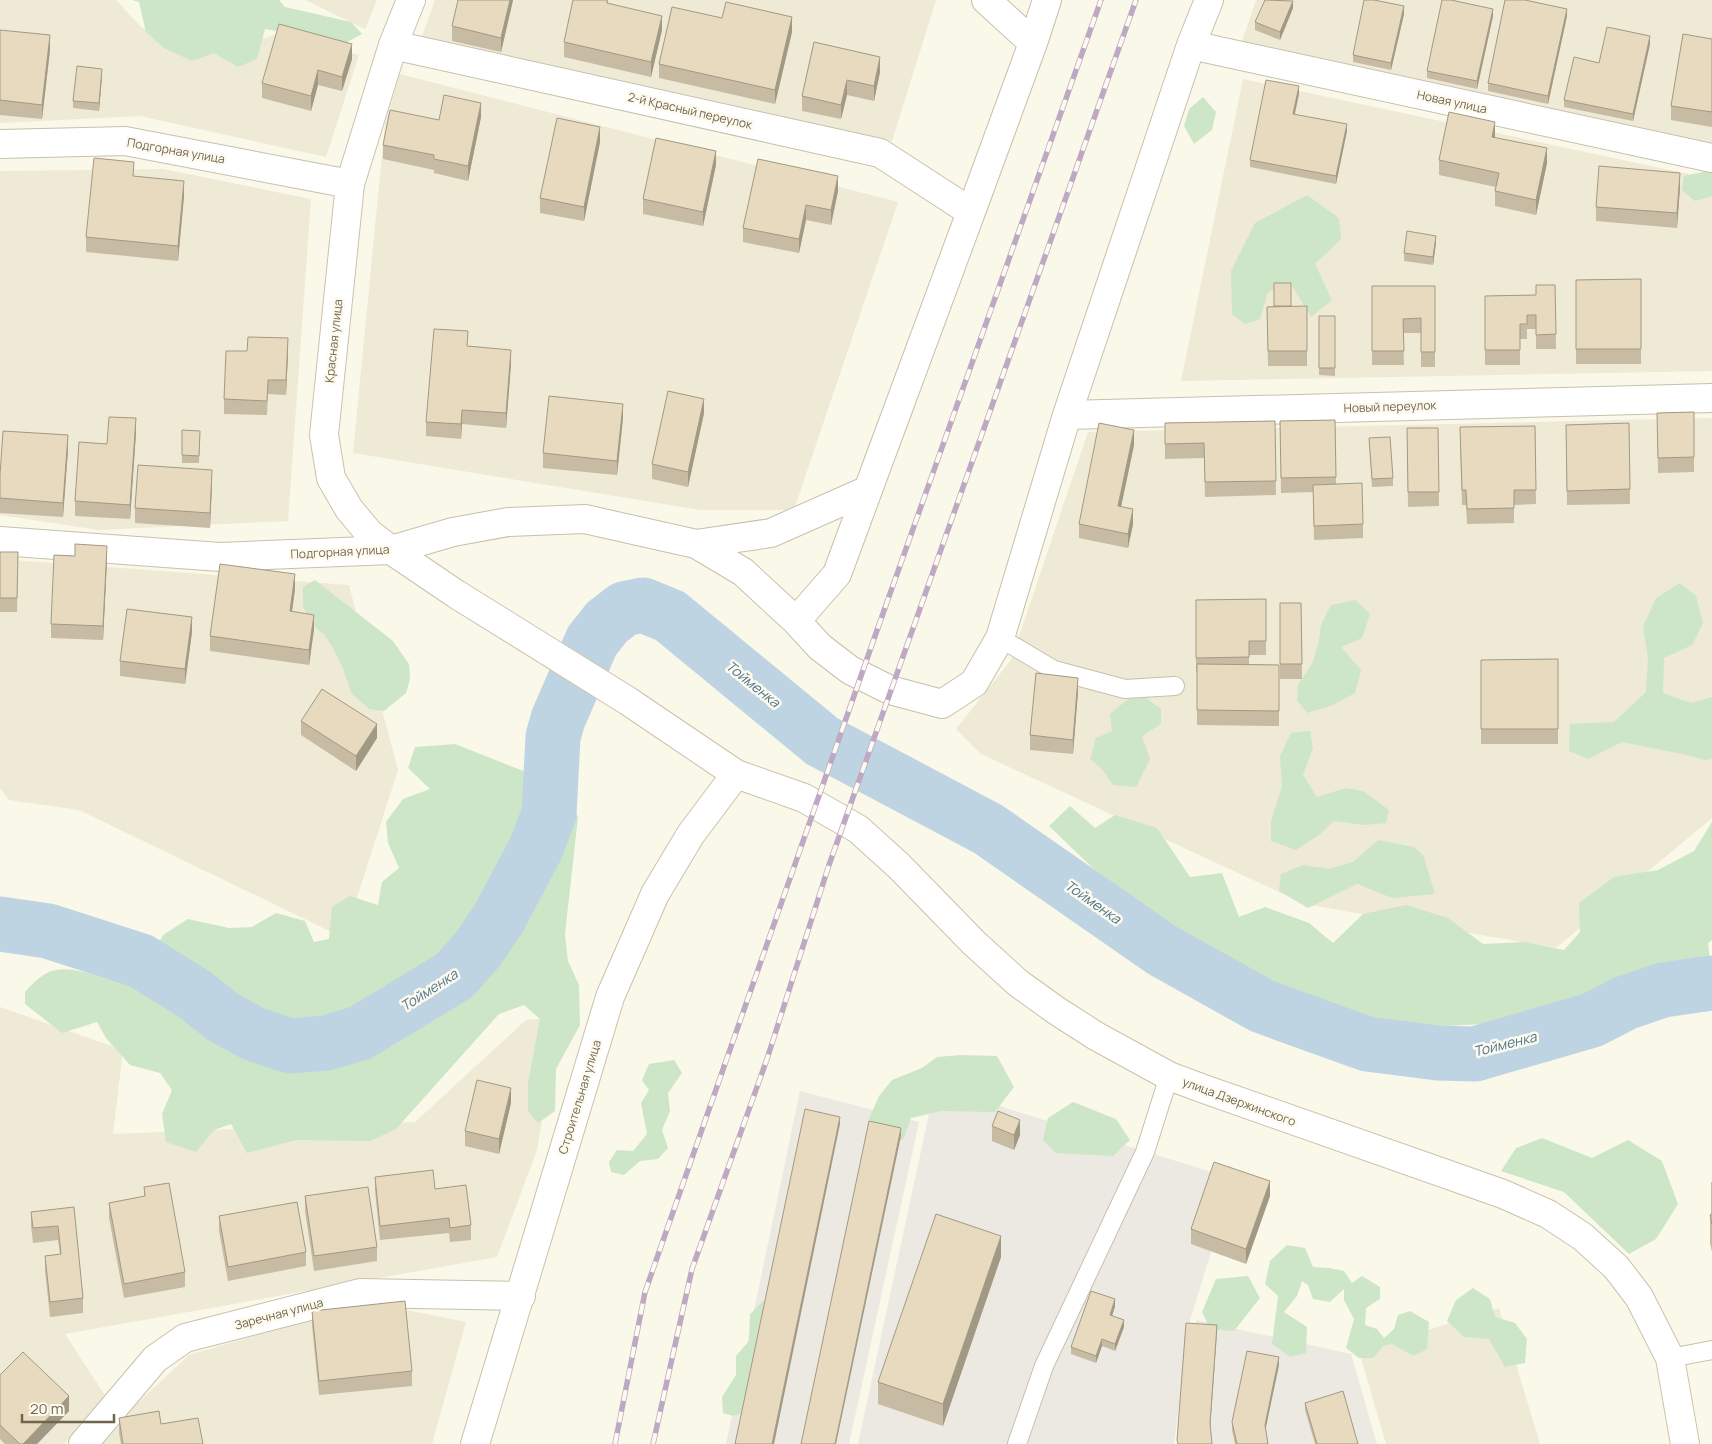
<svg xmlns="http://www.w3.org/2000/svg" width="1712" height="1444" font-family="Manrope,sans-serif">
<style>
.residential{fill:#eeead5}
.industrial{fill:#ebe9e2}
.green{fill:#cde6c8}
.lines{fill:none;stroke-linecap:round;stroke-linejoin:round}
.river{stroke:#bfd4e2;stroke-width:55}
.lane-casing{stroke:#c8c0ad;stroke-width:20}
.street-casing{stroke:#c8c0ad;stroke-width:30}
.secondary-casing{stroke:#cbc2ac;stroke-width:30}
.lane{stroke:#fff;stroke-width:18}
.street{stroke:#fff;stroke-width:28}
.secondary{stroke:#fff;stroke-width:28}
.rail-casing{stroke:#bea8c3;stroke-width:5.5}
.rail{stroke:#fdfbef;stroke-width:4;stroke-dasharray:11;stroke-linecap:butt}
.wall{fill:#c8bba3}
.shaded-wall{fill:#a29985}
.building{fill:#e8dabe;stroke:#a29985}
.labels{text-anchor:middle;stroke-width:5;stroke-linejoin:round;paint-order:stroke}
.street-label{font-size:12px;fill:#72654f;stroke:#fdfbef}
.water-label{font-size:14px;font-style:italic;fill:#53768f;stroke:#fdfbef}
</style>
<rect width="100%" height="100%" fill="#faf8e9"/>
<!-- residential -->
<path class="residential" d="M0,0H116L142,28L235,49L279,33L359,55L326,157L140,116L0,123Z
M305,0H377L365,29Z
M435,0H936L892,141L420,42Z
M1256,0H1712V148L1240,47Z
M400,74L898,202L794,510H700L353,453L385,124Z
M1243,79L1712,179V371L1181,381Z
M163,169L311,199L288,521L99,530L0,515V171Z
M1712,418V818L1556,948L1305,904L981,754L956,729L1011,660L1088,432Z
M0,559L349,585L398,770L344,938L79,810L9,800L0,788Z
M0,1007L123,1050L113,1134L415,1122L526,1020L560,1017L537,1150L497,1257L65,1334L106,1397L64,1444H0Z
M368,1302L466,1322L432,1444H97L103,1435L189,1355Z
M1499,1308L1540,1444H1386L1359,1351Z"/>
<!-- industrial -->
<path class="industrial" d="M935,1086L1234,1179L1190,1320L1174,1444H858Z
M800,1091L919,1122L849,1444H726Z
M1196,1320L1351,1354L1377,1444H1179Z"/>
<!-- green -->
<path class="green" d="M132,0H279L285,7L351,22L362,34L332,50L282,32L265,29L257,59L238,67L214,53L192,61L164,48L146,32L139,2Z
M1203,97L1216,112L1212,130L1194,144L1184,126L1189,109Z
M1712,170V196L1695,201L1682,190L1684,176Z
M1307,195L1339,218L1341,239L1315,264L1332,300L1311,317L1291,284L1268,292L1260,319L1245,324L1232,314L1231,271L1255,223Z
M315,580L393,641L409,664L410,679L406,693L384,711L369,709L352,694L342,666L333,648L324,634L319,631L310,621L303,606V587Z
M1680,583L1696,596L1703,623L1692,645L1664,658L1663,693L1691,703L1712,697V759L1705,760L1687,755L1622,742L1588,759L1569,751L1570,724L1614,722L1646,692L1648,658L1643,627L1656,598Z
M1355,600L1370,614L1362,638L1341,647L1361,670L1355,693L1333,705L1307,713L1297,700L1298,685L1313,662L1319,640L1321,625L1331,605Z
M1146,698L1161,709V724L1142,736L1150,759L1136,787L1113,785L1102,769L1090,759L1096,738L1112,731L1110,714L1128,699Z
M1310,731L1313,748L1303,775L1317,797L1346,788L1363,791L1389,810L1386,823L1364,825L1334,821L1320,834L1296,850L1271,841V821L1282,786L1280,756L1291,733Z
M455,744L564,787L578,817L565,934L568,961L579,985L580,1025L556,1069L555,1111L538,1123L528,1111V1083L540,1019L524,1005L499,1014L396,1129L370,1141L296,1140L247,1153L231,1124L214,1130L196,1152L166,1142L162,1114L172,1090L160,1073L130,1065L106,1038L97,1022L62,1033L25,1004V992C32,984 40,976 49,972C68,964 93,975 111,980L154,952L163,935L188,919L229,928L252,927L276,913L305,921L314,942L329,939L332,907L350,896L378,905L382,882L399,868L388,843L386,822L403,799L430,789L408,768L415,747Z
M1070,806L1095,828L1115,815L1157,828L1190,877L1222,873L1239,917L1265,907L1309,923L1333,943L1363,914L1406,905L1448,918L1483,944L1524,942L1564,950L1580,932L1579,903L1614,877L1658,870L1694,851L1712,822V940L1708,943L1710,961L1687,984L1652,988L1579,1024L1540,1030L1509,1023L1374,1029L1274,1002L1167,939L1049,826Z
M1378,840L1414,847L1423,855L1435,894L1392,898L1357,884L1308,908L1279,891L1281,874L1303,865L1329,869L1353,862Z
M960,1055L997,1056L1014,1087L995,1112L941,1111L911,1118L904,1138L884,1150L868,1140L869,1119L879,1096L892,1080L922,1068L937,1057Z
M674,1060L682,1073L668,1093L670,1111L662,1130L668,1148L658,1159L640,1161L624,1175L611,1172L609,1162L617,1150L633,1151L647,1134L641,1103L649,1090L642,1080L649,1064Z
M1073,1102L1116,1119L1130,1140L1113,1156L1056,1153L1043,1140L1048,1118Z
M1542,1138L1592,1158L1628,1140L1662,1161L1678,1204L1656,1239L1629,1254L1564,1192L1501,1171L1516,1148Z
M1287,1245L1305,1248L1313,1267L1329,1268L1344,1271L1352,1283L1362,1276L1380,1287V1299L1366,1308L1365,1325L1377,1329L1384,1338L1394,1329L1398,1315L1410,1311L1429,1322L1427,1349L1413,1356L1392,1344L1383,1346L1373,1358H1359L1346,1348L1354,1319L1344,1300V1289L1330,1302L1313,1299L1308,1285L1302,1281L1297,1296L1284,1312L1307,1327L1306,1353L1290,1357L1272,1344L1278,1296L1265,1284L1270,1261Z
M1248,1276L1260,1298L1234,1331L1210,1329L1202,1312L1216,1279Z
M1473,1288L1490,1299L1495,1317L1515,1323L1527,1339L1525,1363L1505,1367L1489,1339L1464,1337L1447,1321L1456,1300Z
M764,1300L762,1320L745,1412L733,1416L723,1413L722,1397L736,1375V1356L749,1341L750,1314Z"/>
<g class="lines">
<!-- river -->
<path class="river" d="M0,924L48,931L141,961L194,994L223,1017L254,1034L290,1046L326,1043L360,1033L454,976L478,949L499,918L535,850L549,814L553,737L558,719L592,641L607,622L624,609L643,605L670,616L822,741L988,829L1162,950L1262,1006L1367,1044L1438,1053L1475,1054L1592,1020L1625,1003L1663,990L1712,983"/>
<defs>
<path id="lane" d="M1000,638L1054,670L1125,689L1175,686
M1670,1358L1712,1350
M1017,1444L1044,1366L1145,1152L1169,1076"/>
<path id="street" d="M986,0L1033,43
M393,45L880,153L971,212
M1191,45L1712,158
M0,144L125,141L350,184
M1067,415L1712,398
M0,541L220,557L391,550L453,532L508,522L585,519L696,544L743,572L796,621L820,647L850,670L890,690L942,704L974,683L1000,638L1067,415L1191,45L1209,0
M696,544L771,533L868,490L971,212L1033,43L1047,0
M796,621L837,574L868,490
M83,1444L155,1359L185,1338L360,1293L521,1296"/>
<path id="secondary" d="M411,0L393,45L350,184L324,435L331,478L349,509L369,533L391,550L456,594L628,701L736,774L804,798L858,829L899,866L974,943L1018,983L1057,1011L1096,1036L1169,1076L1204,1089L1503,1194L1548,1214L1583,1237L1616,1267L1639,1297L1670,1358L1685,1444
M475,1444L610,997L655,894L691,834L736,774"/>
</defs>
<!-- lane casing -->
<use href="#lane" class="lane-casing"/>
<!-- street casing -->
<use href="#street" class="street-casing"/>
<!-- secondary casing -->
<use href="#secondary" class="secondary-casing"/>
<!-- lane -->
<use href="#lane" class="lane"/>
<!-- street -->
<use href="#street" class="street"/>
<!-- secondary -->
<use href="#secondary" class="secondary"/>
<defs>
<path id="rail" d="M615,1444L645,1292L875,636L1101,0
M653,1444L692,1269L767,1059L829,865L1136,0"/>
</defs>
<!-- rail casing -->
<use href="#rail" class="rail-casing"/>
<!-- rail -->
<use href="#rail" class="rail"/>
</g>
<!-- wall -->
<path class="wall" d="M458,0H513L501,52L452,41V26Z
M608,0V3L662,30L651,77L564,57V42Z
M1293,8L1280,40L1255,30V22Z
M1404,14L1391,70L1353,62V55Z
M1493,16L1477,89L1427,78V71Z
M1567,16L1548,104L1488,91V83Z
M722,18L792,32L775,104L659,78V64Z
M0,30L50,50L42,119L0,115Z
M1712,39V127L1671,120V106Z
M814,42L880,72L874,101L847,95L841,119L802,111V96Z
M1650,44L1633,121L1564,107V100L1599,63Z
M352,59L342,91L318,85L311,111L262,98V83Z
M102,76L99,111L73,108V101Z
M1299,94L1295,114L1347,131L1336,184L1250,167V160Z
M481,117L468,181L434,173V170L383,159V145L439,120Z
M1494,137L1547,163L1536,215L1495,206V191L1496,187L1439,175V160Z
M600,142L584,221L540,213V198Z
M716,165L703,226L643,214V199Z
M134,176L184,196L178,261L86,252V237Z
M1680,187L1677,228L1596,221V207Z
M838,191L831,225L806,220L799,253L743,242V228Z
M1436,243L1433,265L1404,261V253Z
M1641,279V364H1576V280Z
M1555,285L1556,349H1536V329H1527V339H1520V365H1485V296L1536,295Z
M1372,286H1435V367H1421V333H1403L1404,365H1372Z
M1274,306H1307V366H1268L1267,307Z
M1319,316H1335V376L1319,375Z
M468,346L511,364L506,428L462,424L461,439L426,436V422Z
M288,353L286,395L268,394L267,415L224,414V399Z
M1694,412V472L1658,473L1657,413Z
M704,413L688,487L652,479V464Z
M623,418L617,475L543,468V453Z
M1335,420L1336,484L1363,524V538L1314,540L1313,492L1281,493L1280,421Z
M1275,421L1276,495L1205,497L1204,458L1165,459V423Z
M1629,423L1630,504L1567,505L1566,425Z
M1535,426L1536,504L1514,505V523L1467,524L1466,505H1462L1460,442Z
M1407,428H1438L1439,506L1408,507Z
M182,430L200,431L199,463H182Z
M136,433L130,519L75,516V501L107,444Z
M1369,438L1393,478V486L1372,487Z
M1134,445L1121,507L1133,524L1128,548L1079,538V524Z
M68,450L63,517L0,513V475Z
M212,484L210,528L135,523V508Z
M0,552H18L17,612H0Z
M107,560L103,640L51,638V624Z
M295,589L292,611L314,629L309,665L210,651V636Z
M1266,599V655H1249V664L1279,665V726L1197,725V672H1196V600Z
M1280,603H1301L1302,679H1280Z
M192,632L185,684L120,676V661Z
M1558,659V744H1481V660Z
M1078,692L1073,754L1030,750V735Z
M301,721L377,738L356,771L301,735Z
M511,1103L499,1154L465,1146V1131Z
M992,1126L1020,1135L1014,1150L992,1141Z
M375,1177L435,1189L471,1225V1240L450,1242L449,1233L380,1240L375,1191Z
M1711,1182H1712V1252L1710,1243V1215L1711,1214Z
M144,1187L185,1272V1287L124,1298L109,1218V1203L144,1197Z
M305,1196L377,1247V1261L314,1271L305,1211Z
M1270,1196L1246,1264L1191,1244V1229Z
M74,1207L83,1298V1313L50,1317L45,1271V1256L60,1254L58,1240L33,1243L31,1226V1212Z
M219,1216L306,1252V1266L228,1281L219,1231Z
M1001,1257L943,1426L878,1404V1382Z
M1115,1306L1112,1316L1124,1327L1115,1351L1102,1346L1096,1363L1071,1354V1347Z
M312,1311L412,1371V1386L319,1395L312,1326Z
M1279,1365L1265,1429L1268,1444H1235L1232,1430V1422Z
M0,1375L69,1411L37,1444H5L0,1439Z
M1305,1403L1358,1444H1315L1305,1410Z
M119,1418L161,1424L203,1444H121L119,1433Z"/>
<!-- shaded-wall -->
<path class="shaded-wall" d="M510,0H513L501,52V38Z
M1293,1V8L1280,40V32Z
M1404,6V14L1391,70V63Z
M1493,9V16L1477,89V81Z
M1567,9V16L1548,104V96Z
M662,16V30L651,77V62Z
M792,17V32L775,104V90Z
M50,35V50L42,119V105Z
M1650,36V44L1633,121V114Z
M352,44V59L342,91V77Z
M880,57V72L874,101V86Z
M102,69V76L99,111V103Z
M318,70V85L311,111V96Z
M847,80V95L841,119V105Z
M1299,86V94L1293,121V114Z
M481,103V117L468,181V166Z
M1495,122V137L1492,151V137Z
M1347,124V131L1336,184V176Z
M600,127V142L584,221V207Z
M1547,148V163L1536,215V200Z
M716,151V165L703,226V212Z
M1680,173V187L1677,228V213Z
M838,176V191L831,225V210Z
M184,181V196L178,261V246Z
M806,205V220L799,253V239Z
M1436,236V243L1433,265V257Z
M288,338V353L286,395V380Z
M511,350V364L506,428V413Z
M704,399V413L688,487V472Z
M623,404V418L617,475V461Z
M462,410V424L461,439V424Z
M136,418V433L130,519V505Z
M1134,430V445L1118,521V506Z
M68,435V450L63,517V503Z
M212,470V484L210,528V513Z
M1133,509V524L1128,548V534Z
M107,546V560L103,640V626Z
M295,574V589L290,626V611Z
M314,615V629L309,665V650Z
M192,617V632L185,684V669Z
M1078,678V692L1073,754V740Z
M377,724V738L356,771V756Z
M511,1088V1103L499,1154V1139Z
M840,1117V1124L774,1444H772Z
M1020,1120V1135L1014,1150V1135Z
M901,1128V1136L836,1444H835Z
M1270,1181V1196L1246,1264V1249Z
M1001,1236V1257L943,1426V1404Z
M1115,1299V1306L1110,1323V1315Z
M1124,1320V1327L1115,1351V1344Z
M1217,1325V1332L1210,1430V1423Z
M1102,1339V1346L1096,1363V1356Z
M1279,1357V1365L1265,1432V1425Z
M69,1396V1411L37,1444H23Z"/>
<!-- building -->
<path class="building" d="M458,0H510L501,38L452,26Z
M573,0H607V3L662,16L651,62L564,42Z
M1265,0L1293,1L1280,32L1255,22Z
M1364,0H1374L1404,6L1391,63L1353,55Z
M1442,0H1451L1493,9L1477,81L1427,71Z
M1505,0H1525L1567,9L1548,96L1488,83Z
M726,2L792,17L775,90L659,64L672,7L722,18Z
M279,24L352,44L342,77L318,70L311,96L262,83Z
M1607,27L1650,36L1633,114L1564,100L1574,57L1599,63Z
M0,30L50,35L42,105L0,100Z
M1683,34L1712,39V112L1671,106Z
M814,42L880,57L874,86L847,80L841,105L802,96Z
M77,66L102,69L99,103L73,101Z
M1266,80L1299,86L1293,114L1347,124L1336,176L1250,160Z
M444,95L481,103L468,166L434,159V155L383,145L390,110L439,120Z
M1449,112L1495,122L1492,137L1547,148L1536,200L1495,191L1499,173L1439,160Z
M557,118L600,127L584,207L540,198Z
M656,138L716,151L703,212L643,199Z
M94,158L134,162L133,176L184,181L178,246L86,237Z
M758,159L838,176L831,210L806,205L799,239L743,228Z
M1599,166L1680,173L1677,213L1596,207Z
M1407,231L1436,236L1433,257L1404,253Z
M1641,279V349H1576V280Z
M1274,283H1291V306H1274Z
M1536,285H1555L1556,334L1536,335V315H1527V324H1520V350H1485V296L1536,295Z
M1372,286H1435V352H1421V318L1403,319L1404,351H1372Z
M1307,306V351H1268L1267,307Z
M1319,316H1335V368H1319Z
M434,329L468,331L467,346L511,350L506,413L462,410L461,424L426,422Z
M248,337L288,338L286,380H268L267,401L224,399L226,351H247Z
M668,391L704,399L688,472L652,464Z
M549,396L623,404L617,461L543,453Z
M1694,412V457L1658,458L1657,413Z
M109,417L136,418L130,505L75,501L79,442L107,444Z
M1335,420L1336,477L1281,478L1280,421Z
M1275,421L1276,481L1205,482L1204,443L1165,444V423Z
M1099,423L1134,430L1118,506L1133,509L1128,534L1079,524Z
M1629,423L1630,489L1567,491L1566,425Z
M1535,426L1536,490H1514V508L1467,509L1466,490H1462L1460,427Z
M1407,428H1438L1439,492H1408Z
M182,430L200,431L199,456L182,455Z
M3,431L68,435L63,503L0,498V475Z
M1390,437L1393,478L1372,479L1369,438Z
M138,465L212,470L210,513L135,508Z
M1362,483L1363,524L1314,526L1313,485Z
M75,544L107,546L103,626L51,624L54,555L75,556Z
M0,552H18L17,598H0Z
M220,564L295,574L290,611L314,615L309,650L210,636Z
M1266,599V641H1249V657L1196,658V600Z
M1280,603H1301L1302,664H1280Z
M127,609L192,617L185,669L120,661Z
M1558,659V729H1481V660Z
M1197,664L1279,665V711L1197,710Z
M1036,673L1078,678L1073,740L1030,735Z
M322,689L377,724L356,756L301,721Z
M477,1080L511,1088L499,1139L465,1131Z
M805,1109L840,1117L772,1444H735Z
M998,1111L1020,1120L1014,1135L992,1126Z
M869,1121L901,1128L835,1444H801Z
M1214,1162L1270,1181L1246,1249L1191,1229Z
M433,1170L435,1189L466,1185L471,1225L450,1228L449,1218L380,1226L375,1177Z
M169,1183L185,1272L124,1284L109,1203L145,1196L144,1187Z
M368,1187L377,1247L314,1256L305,1196Z
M297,1202L306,1252L228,1267L219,1216Z
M74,1207L83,1298L50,1302L45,1256L61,1254L58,1226L33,1228L31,1212Z
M936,1214L1001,1236L943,1404L878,1382Z
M1712,1214V1224L1710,1215Z
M1091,1291L1115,1299L1110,1315L1124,1320L1115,1344L1102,1339L1096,1356L1071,1347Z
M405,1301L412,1371L319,1381L312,1311Z
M1186,1323L1217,1325L1210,1423L1212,1444H1178L1177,1440Z
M1247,1351L1279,1357L1265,1425L1268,1444H1237L1232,1422Z
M23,1352L69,1396L23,1444H20L0,1425V1375Z
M1343,1391L1358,1444H1317L1305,1403Z
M159,1411L161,1424L198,1418L203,1444H123L119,1418Z"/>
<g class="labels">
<!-- street labels -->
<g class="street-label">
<text transform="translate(1452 102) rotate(12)" y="4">Новая улица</text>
<text transform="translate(690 111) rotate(13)" y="4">2-й Красный переулок</text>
<text transform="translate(176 151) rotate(10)" y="4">Подгорная улица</text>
<text transform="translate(334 341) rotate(-84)" y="4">Красная улица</text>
<text transform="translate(1390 407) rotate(-2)" y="4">Новый переулок</text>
<text transform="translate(340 552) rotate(-3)" y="4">Подгорная улица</text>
<text transform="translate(580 1097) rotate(-73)" y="4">Строительная улица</text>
<text transform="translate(1239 1102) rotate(20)" y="4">улица Дзержинского</text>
<text transform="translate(279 1314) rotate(-15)" y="4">Заречная улица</text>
</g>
<!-- water labels -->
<g class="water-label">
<text transform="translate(753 684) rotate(39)" y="5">Тойменка</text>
<text transform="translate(1093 902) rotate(35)" y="5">Тойменка</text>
<text transform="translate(429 990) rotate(-33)" y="5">Тойменка</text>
<text transform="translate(1505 1044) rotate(-14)" y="5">Тойменка</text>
</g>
</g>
<!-- scale -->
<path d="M22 1414v8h92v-8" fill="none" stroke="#72654f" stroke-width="2.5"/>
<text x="30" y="1414" font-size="15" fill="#72654f" stroke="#fdfbef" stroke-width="4" paint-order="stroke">20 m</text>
</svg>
